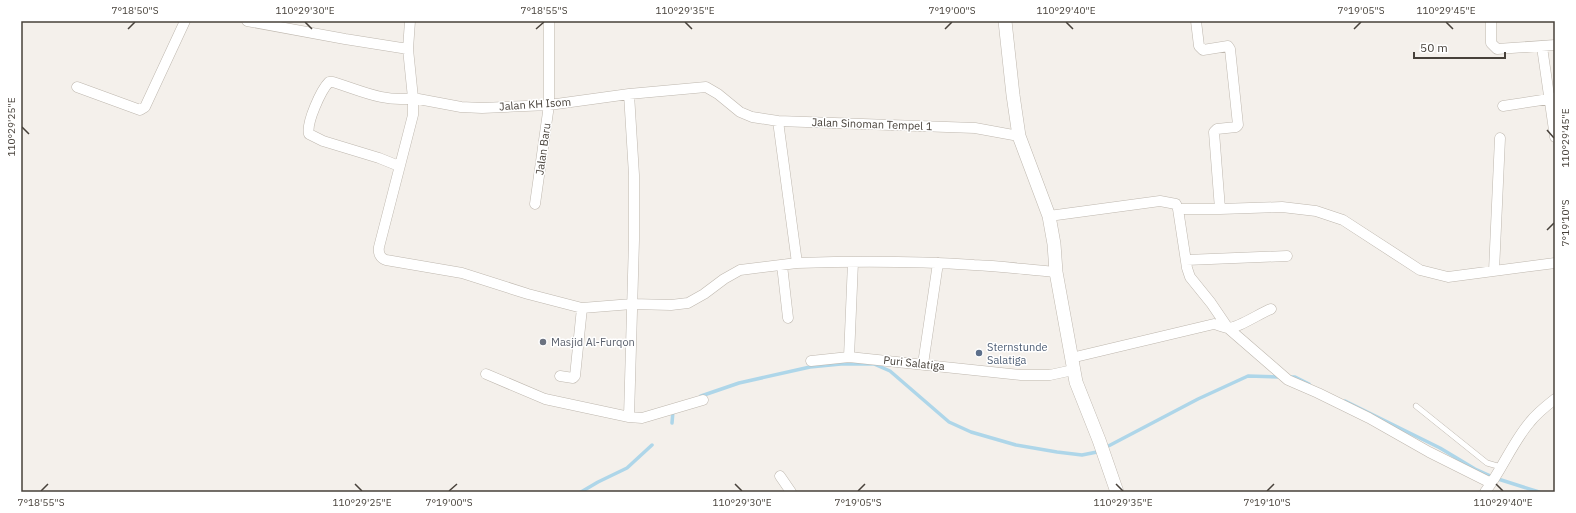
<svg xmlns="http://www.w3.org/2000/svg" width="1576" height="513" font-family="'IBM Plex Sans',sans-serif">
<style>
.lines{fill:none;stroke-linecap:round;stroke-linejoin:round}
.stream{stroke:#aed6e9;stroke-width:3.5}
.service-casing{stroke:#beb7ae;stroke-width:6}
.minor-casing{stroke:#beb7ae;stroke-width:11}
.tertiary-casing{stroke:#beb7ae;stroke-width:14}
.service{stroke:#fff;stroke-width:5}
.minor{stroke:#fff;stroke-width:10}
.tertiary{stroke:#fff;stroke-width:13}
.ticks{fill:none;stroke:#47413a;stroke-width:1.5}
.worship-dot{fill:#6b7280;stroke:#fff;stroke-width:1.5}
.service-dot{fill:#5c6f8a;stroke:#fff;stroke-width:1.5}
.labels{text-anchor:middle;stroke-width:3;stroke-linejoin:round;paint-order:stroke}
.street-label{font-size:11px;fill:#47413a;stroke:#fff}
.worship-label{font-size:11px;fill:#5b616d;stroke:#fff;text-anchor:start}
.service-label{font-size:11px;fill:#4e5e75;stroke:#fff;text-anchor:start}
.neatline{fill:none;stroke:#47413a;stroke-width:1.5}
.ticks-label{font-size:10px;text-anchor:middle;fill:#47413a}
</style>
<rect width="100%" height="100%" fill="#f4f0eb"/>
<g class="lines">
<!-- stream -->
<path class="stream" d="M1291,377H1295L1309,384
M701,396L739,383L810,367L841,364H874L890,371L949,422L971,432L1016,445L1057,452L1082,455L1097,452L1198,399L1248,376L1280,377
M1345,401L1440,448L1475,469L1495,478L1539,492
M672,423L673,411
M581,492L598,482L627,468L652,445"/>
<defs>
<path id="service" d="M1416,406L1487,463L1501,467"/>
<path id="minor" d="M247,21L345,39L408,49
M410,21L408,49L413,98L461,107L482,108L549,105L629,94L706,87L718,94L740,112L752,117L778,121L975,128L1019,136
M1196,21L1199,46L1203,50L1228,46L1230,49L1238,125L1236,127L1217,129L1214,132L1220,209
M1491,21V43L1497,49L1555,45
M1542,47L1555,137
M77,87L140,110L145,107L185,21
M1503,106L1555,98
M399,166L379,158L323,141L309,134C306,123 321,90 329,82H333C359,90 385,103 413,98V115L379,247C378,253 380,258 386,260L462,273L528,294L582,308L632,304L671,305L688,303L704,294L724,279L740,270L797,263L778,121
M535,204L549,105V21
M1178,209H1220L1282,207L1316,211L1343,220L1420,270L1448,277L1555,263
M1049,216L1160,201L1176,204L1178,209L1187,268L1190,277L1211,303L1228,328L1288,380L1318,393L1369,418L1429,452L1491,483
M1186,260L1287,256
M853,262L849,357L1021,375H1050L1073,370
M797,263C856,261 915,261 974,265C1002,266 1029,270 1056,272
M782,265L788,318
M1494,271L1500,138
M1071,358L1214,324C1218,325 1223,327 1227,328C1237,329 1260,313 1271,309
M811,361L849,357
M923,364L938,263
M486,374L545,399L629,417L642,418L703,400
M560,376L573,378L575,376L582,308
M629,417L634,240V175L629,94
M780,476L791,492
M1485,492C1502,470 1512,443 1530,422C1537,413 1546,406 1555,399"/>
<path id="tertiary" d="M1005,21L1013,95L1019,136L1049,216L1054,244L1056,272L1076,382L1099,440L1117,492"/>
</defs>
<!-- service casing -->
<use href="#service" class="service-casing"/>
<!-- minor casing -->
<use href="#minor" class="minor-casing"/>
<!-- tertiary casing -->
<use href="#tertiary" class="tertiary-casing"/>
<!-- service -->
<use href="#service" class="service"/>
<!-- minor -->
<use href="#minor" class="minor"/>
<!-- tertiary -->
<use href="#tertiary" class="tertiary"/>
</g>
<!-- ticks -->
<path class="ticks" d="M305,22L312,29M685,22L692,29M1066,22L1073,29M1446,22L1453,29M128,29L135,22M536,29L544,22M945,29L952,22M1354,29L1361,22M22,127L29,134M1547,130L1554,138M1547,230L1554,223M355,484L362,491M735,484L742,491M1116,484L1123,491M1496,484L1503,491M41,491L48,484M449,491L457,484M858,491L865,484M1267,491L1274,484"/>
<!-- markers -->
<circle class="worship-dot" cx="543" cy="342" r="4"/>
<circle class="service-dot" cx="979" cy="353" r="4"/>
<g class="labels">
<!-- street labels -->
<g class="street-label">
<text transform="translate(535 104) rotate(-4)" y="4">Jalan KH Isom</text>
<text transform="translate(872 124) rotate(2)" y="4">Jalan Sinoman Tempel 1</text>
<text transform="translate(543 149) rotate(-82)" y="4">Jalan Baru</text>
<text transform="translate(914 363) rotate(6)" y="4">Puri Salatiga</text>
</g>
<!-- worship labels -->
<g class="worship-label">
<text x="551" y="346">Masjid Al-Furqon</text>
</g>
<!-- service labels -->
<g class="service-label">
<text x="987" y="351">Sternstunde<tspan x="987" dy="13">Salatiga</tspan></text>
</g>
</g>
<!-- border -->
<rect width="1576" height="513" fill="none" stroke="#ffffff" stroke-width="44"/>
<!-- scale -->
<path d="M1414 52v6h91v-6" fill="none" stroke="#47413a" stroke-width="2"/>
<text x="1420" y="52" font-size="12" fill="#47413a" stroke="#ffffff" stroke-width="3" paint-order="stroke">50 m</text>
<rect x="22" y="22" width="1532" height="469" class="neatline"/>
<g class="ticks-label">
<text x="135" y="14">7°18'50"S</text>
<text x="305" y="14">110°29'30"E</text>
<text x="544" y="14">7°18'55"S</text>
<text x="685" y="14">110°29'35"E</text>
<text x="952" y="14">7°19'00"S</text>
<text x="1066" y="14">110°29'40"E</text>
<text x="1361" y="14">7°19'05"S</text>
<text x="1446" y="14">110°29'45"E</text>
<text transform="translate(11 127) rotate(-90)" y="4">110°29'25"E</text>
<text transform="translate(1565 138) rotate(-90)" y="4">110°29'45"E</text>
<text transform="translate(1565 223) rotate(-90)" y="4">7°19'10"S</text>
<text x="41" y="506">7°18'55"S</text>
<text x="362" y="506">110°29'25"E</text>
<text x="449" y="506">7°19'00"S</text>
<text x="742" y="506">110°29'30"E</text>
<text x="858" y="506">7°19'05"S</text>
<text x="1123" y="506">110°29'35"E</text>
<text x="1267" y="506">7°19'10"S</text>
<text x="1503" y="506">110°29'40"E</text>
</g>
</svg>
